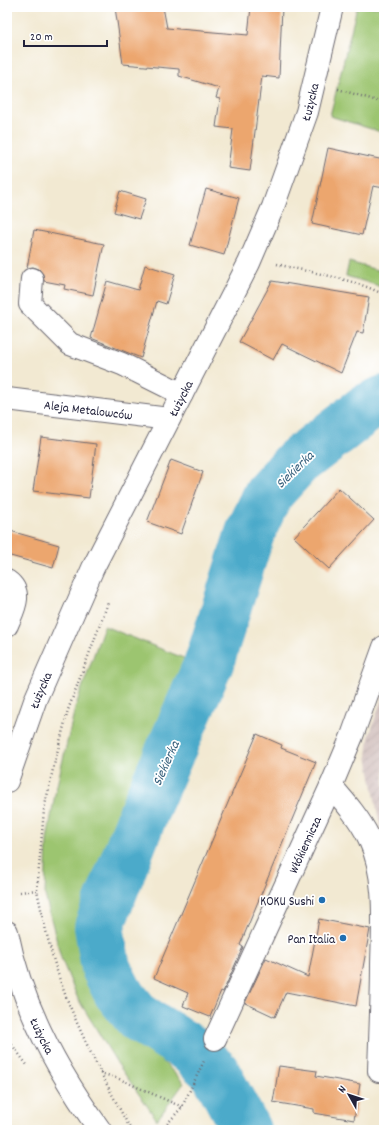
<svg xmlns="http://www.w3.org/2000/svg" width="391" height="1137" font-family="Dekko,sans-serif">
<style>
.industrial{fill:url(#industrial-furrows)}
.green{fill:#9cc570;stroke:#5f7456}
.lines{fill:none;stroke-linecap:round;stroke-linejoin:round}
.river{stroke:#4caaca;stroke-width:50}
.building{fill:#eca66e}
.minor-casing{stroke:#6b6870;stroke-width:24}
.path{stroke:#6b6870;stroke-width:2.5;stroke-dasharray:1 3;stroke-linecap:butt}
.minor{stroke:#fff;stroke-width:22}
.poi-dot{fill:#1f6fb2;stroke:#fff;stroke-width:1.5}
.labels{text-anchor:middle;stroke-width:3.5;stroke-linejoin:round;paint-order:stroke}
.street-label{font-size:13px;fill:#22223b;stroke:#fff}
.poi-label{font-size:13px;fill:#22223b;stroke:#fff;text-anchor:end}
.water-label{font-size:14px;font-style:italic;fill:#355f7b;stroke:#fff}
</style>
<defs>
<pattern id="industrial-furrows" width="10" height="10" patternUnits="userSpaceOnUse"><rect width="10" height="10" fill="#d1c0bd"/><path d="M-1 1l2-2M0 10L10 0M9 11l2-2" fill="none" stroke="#b3a5a3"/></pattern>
</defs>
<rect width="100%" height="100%" fill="#fff"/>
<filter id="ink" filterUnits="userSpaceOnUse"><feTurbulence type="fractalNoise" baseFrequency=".025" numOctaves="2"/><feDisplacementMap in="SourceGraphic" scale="8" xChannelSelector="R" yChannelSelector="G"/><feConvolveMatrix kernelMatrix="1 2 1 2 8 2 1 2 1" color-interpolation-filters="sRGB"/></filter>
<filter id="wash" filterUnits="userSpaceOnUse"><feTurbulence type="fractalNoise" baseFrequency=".012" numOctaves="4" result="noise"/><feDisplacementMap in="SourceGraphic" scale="16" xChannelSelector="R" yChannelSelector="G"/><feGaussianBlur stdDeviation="0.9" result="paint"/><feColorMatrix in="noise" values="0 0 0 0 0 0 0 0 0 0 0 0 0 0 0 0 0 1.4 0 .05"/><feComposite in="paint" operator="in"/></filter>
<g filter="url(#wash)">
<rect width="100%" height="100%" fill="#f2e9d2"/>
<!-- industrial -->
<path class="industrial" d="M384,691V848L367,756L369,737Z"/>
<!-- green -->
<path class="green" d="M357,7H384V133L330,116Z
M349,262L384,272V289L376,285L346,276Z
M104,626L191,661L123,832L104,886L90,934L99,980L120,1017L184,1083L157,1120L117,1063L78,999L61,958L45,895L47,840L55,794L75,708Z"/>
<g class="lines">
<!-- river -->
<path class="river" d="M246,1130L215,1072L190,1049L138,1017L118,992L106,968L99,927L147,804L209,663L250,533L268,494L297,462L367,408L384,400"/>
</g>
<g id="blocks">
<!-- building -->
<path class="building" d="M115,7H163L167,28L248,35L251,7H282L279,78L262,76L250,171L228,168L233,129L216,127L220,99L216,98L219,88L179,76V69L123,64Z
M328,148L384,160V188L373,186L362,235L312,224Z
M206,189L239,198L224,255L190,245Z
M120,191L146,199L139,219L114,212Z
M34,230L104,244L93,295L64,289L65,285L44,281L43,274L39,269L33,267L27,268Z
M145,265L175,274L166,304L157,301L141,358L91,338L107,281L138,290Z
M272,281L369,297L363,333L357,332L341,373L282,344L273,360L239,342Z
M41,437L96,444L89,498L33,491Z
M171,460L203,472L181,534L147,522Z
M339,488L374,520L329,569L294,537Z
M7,530L59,545L53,568L7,555Z
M257,734L282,745L281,748L316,762L240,945L243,947L223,992L221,991L210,1017L183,1006L188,993L154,978Z
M319,919L370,929L356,1006L286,992L275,1017L245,1003L266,958L308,977Z
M279,1066L317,1071L316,1076L360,1084L354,1120L314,1113V1109L273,1102Z"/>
</g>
</g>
<g filter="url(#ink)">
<use href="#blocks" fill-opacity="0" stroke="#6b6870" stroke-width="1"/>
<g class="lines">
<defs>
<g id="minor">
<path d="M32,279L30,304L70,344L122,364L182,394"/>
<path id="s1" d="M7,399L169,419"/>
<path d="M7,581C24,593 13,610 7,625"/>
<path id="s2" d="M7,781L36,698L93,568L249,263L273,207L307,112L332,7"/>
<path d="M331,786C345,802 360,819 369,838C387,876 383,923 382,964C382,1000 380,1036 379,1071"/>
<path id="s3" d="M7,932C21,1004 57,1071 100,1130"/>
<path id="s4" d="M215,1039L331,786L352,736L384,647"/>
</g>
</defs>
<!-- minor casing -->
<use href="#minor" class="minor-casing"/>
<!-- path -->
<path class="path" d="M338,89L384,103
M277,264C310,273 354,278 384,295
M37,890L44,810L53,769L68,710L108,603
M20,892L37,890C45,929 54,968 69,1004C87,1048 109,1089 131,1130
M7,1038L27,1065
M100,1073L117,1078L182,1107
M162,1130L182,1107L204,1061"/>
<!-- minor -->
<use href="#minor" class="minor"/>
</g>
</g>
<!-- markers -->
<g class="poi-dot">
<circle cx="322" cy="900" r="4"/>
<circle cx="343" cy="938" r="4"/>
</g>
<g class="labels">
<!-- street labels -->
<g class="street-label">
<text dy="5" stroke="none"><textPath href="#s2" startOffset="745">Łużycka</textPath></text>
<text dy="5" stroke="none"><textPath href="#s2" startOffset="421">Łużycka</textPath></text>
<text dy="5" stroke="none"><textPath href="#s1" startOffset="82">Aleja Metalowców</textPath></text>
<text dy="5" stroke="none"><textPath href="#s2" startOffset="97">Łużycka</textPath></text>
<text dy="5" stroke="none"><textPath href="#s4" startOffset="214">Włókiennicza</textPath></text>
<text dy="5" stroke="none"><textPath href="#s3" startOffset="110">Łużycka</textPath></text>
</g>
<!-- poi labels -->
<g class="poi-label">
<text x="314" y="905">KOKU Sushi</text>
<text x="335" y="943">Pan Italia</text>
</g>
<!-- water labels -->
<g class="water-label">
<text transform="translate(294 469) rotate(-44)" y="5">Siekierka</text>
<text transform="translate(165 763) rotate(-66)" y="5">Siekierka</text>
</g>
</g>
<!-- margin -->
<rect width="391" height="1137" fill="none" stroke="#fff" stroke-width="24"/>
<!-- north arrow -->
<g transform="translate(349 1095) rotate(309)" stroke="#ffffff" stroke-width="3" paint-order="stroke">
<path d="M0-3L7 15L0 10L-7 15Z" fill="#22223b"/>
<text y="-6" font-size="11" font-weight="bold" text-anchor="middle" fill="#22223b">N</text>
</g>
<!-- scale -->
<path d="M24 40v6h83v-6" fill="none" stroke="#22223b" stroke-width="2"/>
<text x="30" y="40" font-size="12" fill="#22223b" stroke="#ffffff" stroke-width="3" paint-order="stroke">20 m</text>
</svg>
